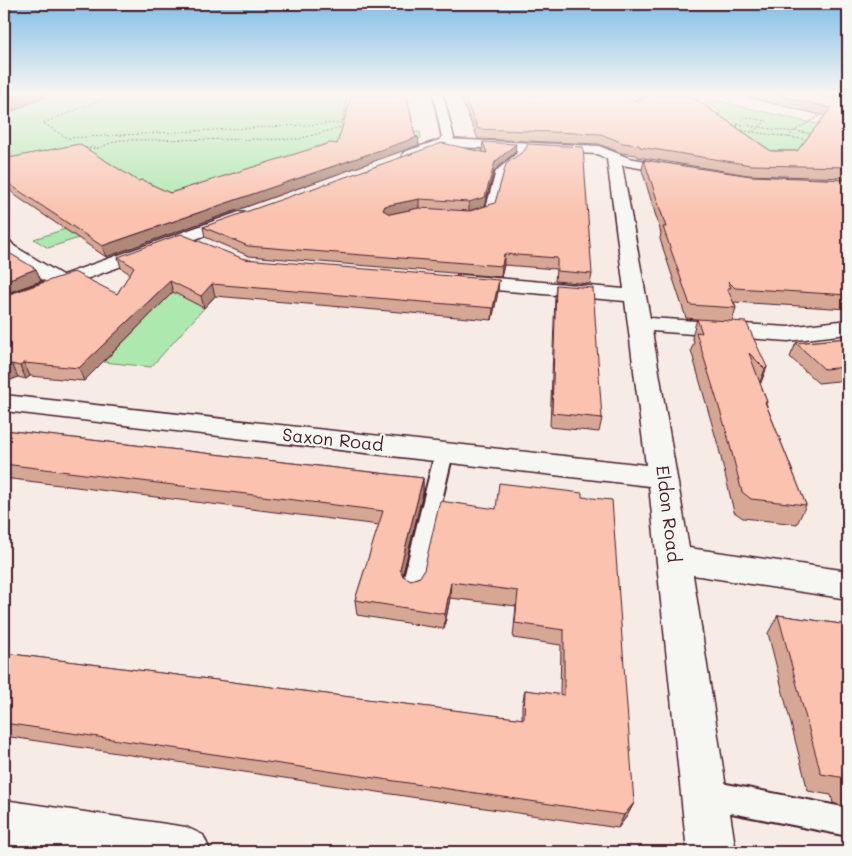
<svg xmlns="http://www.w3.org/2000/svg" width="852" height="856" font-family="Mali,sans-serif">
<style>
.green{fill:#ade8ae;stroke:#7c846c}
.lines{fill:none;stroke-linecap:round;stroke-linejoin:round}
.lane-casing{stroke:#4a1f2b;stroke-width:4}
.street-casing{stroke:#4a1f2b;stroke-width:3}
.secondary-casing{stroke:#4a1f2b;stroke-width:3}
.path{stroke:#4a1f2b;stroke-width:1;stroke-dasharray:2 2;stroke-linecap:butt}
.lane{fill:#f6f6f2;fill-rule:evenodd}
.street{fill:#f6f6f2;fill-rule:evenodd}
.secondary{fill:#f6f6f2;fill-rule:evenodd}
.wall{fill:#d7a796;stroke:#4a1f2b}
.shaded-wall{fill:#af887a;stroke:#4a1f2b}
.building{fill:#fac2af;stroke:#4a1f2b}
.labels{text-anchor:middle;stroke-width:4.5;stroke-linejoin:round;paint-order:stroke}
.street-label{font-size:18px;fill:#4a1f2b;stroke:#f6f6f2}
</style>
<rect width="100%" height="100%" fill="#f7ece5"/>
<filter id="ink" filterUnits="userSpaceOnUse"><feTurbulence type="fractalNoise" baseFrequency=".02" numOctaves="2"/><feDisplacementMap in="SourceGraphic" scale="10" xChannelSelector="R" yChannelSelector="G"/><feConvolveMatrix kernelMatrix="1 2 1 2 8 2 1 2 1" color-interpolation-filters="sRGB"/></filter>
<g filter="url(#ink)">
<!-- green -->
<path class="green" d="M28,94H390L404,132H420L421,138L413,144L179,205L48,248L34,239L75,226L73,218L4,147V104Z
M713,100L843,130L815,152L763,151L685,115L721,113L705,101Z
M202,263L215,296L151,367L104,362Z"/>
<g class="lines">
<defs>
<path id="lane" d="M520,145L527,147L523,157L504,172L495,210L479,216H473V212L486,208L496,171L516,154Z
M444,447L450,449L453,453L422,585L419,591L412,594L405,591L402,585L435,453L438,449Z
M706,780L848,808V836L706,808L696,804L692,794L696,784Z"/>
<path id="street" d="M444,139L599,146L629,158L685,168L687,171L685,174L680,175L622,165L650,318L788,327L848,320V334L788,341L652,331L689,548L848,571V599L693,575L736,852H687L649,486L4,411V395L646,465L625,301L461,287L454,285L451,281L454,277L461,275L624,289L607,159L597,154L439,146L437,143L439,140Z
M4,240L10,241L14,246L67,278L70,282L67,286L60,288L53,286L4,256Z
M4,800L186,827L203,835L211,852H32L4,848Z"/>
<path id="secondary" d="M433,94H443L454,138C447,148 416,161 404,158L402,155L404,152L439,140L442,138Z
M239,212L245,213L247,217L245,221L4,309V296Z"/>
</defs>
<!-- lane casing -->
<use href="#lane" class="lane-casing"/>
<!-- street casing -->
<use href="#street" class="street-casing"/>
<!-- secondary casing -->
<use href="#secondary" class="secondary-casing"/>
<!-- path -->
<path class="path" d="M116,94L43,123L67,138L342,123L348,94
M737,124L793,132
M738,130L809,140
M738,131L737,124L744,117L767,121L752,132
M795,131L814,134
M788,138L794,131L824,113
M81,148H98L119,140L299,139L345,126"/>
<!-- lane -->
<use href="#lane" class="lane"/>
<!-- street -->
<use href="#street" class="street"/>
<!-- secondary -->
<use href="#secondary" class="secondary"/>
</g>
<!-- wall -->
<path class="wall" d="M459,94H626L632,100H639L633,94H688L771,151H797L825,116L734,94H808L842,101L812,94H848V178L748,175L638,157L637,155L621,153L599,144L478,139Z
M415,136L419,145L106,257L16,196L4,185V159L138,181L170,193L337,144Z
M483,142L515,152L494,171L484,206L592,274L590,284L555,281L556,269L504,265L501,277L249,256L205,237L203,227L483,152L482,150Z
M644,160L751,176L848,180V309L734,302L736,308L732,321L767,367L760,384L767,402L766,404L806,505L797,524L743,518L734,512L719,449L691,350L694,342L692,336L697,319L686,318L660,239L661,233L642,170Z
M118,257L244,259L498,292L492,320L215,296L204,308L173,292L84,381L30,376L26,379L18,377L4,383V296L117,294L130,274L121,268Z
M556,285L602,418L599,432L550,427L555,297Z
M848,338V380L818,383L790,357L796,343Z
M4,430L423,478V493L402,576L411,580L420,577L496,509L582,497L634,803L627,816L618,828L4,736V653L522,719V705L525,690L560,695L561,645L513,638L516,606L450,598L444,629L357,615L355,600L379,525L4,478Z
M778,615L848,625V808L833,803L831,795L808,791L768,633Z
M848,831V852H847L842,837Z"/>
<!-- shaded-wall -->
<path class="shaded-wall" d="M22,94H50L4,115V102Z
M418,137L419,145L106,257L102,246Z
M516,144L515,152L494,171L484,206L469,211V202L495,162Z
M419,199V208L386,215L383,210L385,206Z
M504,254V265L501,277L502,266Z
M36,269L41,281L4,294V281Z
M499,280L498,292L492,320L493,308Z
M170,281L173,292L84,381L79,368Z
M212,284L215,296L204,308L201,296Z
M24,363L30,376L26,379L20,366Z
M12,364L18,377L4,383V367Z
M767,367L760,385L758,387L765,369Z
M423,478V493L400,585V569Z
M451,582L450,598L444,629L445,614Z
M634,803L627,816L618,828L624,815Z"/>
<!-- building -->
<path class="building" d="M4,94H22L4,102Z
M352,94H407L415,136L418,137L102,246L12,186L4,179V159L79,144L138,181L142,180L170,193L330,143L337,144Z
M463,94H626L632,100H642L645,98V95L644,94H688L771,151H797L831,108L772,94H808L848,102V167L751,165L640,147L639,145L623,143L601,134L478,129Z
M483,142L516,144L495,162L485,197L469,202L419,199L385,206L383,210L390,214L419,208L470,211L495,203L506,164L525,150L528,144L583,147L592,274L557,271V258L504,254L502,266L248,246L203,227L442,143L487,153Z
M644,160L751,176L848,180V295L735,288L728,281L731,288H727L736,308L690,305L663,227H666Z
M181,234L244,259L499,280L493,308L212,284L201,296L170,281L79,368L24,363L20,366L12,364L4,367V296L74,272L117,294L134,267L118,257Z
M4,250L36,269L4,281Z
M556,285L593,288L602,418L552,413Z
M697,319L746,322L767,367L765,369L749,353L767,402H765L806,505L751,499L742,492L726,430L696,332L702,333Z
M848,338V367L824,369L796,343Z
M4,430L423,478L400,569L403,576L411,580L420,577L424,570L440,501L496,509L499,483L582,493V497L612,500L634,803L624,815L4,723V653L524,719L525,690L564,695V630L515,623L518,591L451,582L445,614L355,600L383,511L4,464Z
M778,615L848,625V787L846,778L821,774Z"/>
</g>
<!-- sky -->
<linearGradient id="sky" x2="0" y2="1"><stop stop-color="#81bee8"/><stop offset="0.44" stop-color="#fbf6f3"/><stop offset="1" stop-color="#fbf6f3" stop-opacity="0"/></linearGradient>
<rect width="852" height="214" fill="url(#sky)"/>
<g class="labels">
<!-- street labels -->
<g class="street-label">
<text transform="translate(333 440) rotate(6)" y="6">Saxon Road</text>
<text transform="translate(668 514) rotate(83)" y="6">Eldon Road</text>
</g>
</g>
<!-- margin -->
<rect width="852" height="856" fill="none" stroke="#f6f6f2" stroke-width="20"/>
<rect x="10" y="10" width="832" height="836" fill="none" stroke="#4a1f2b" stroke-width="2" filter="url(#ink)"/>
</svg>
